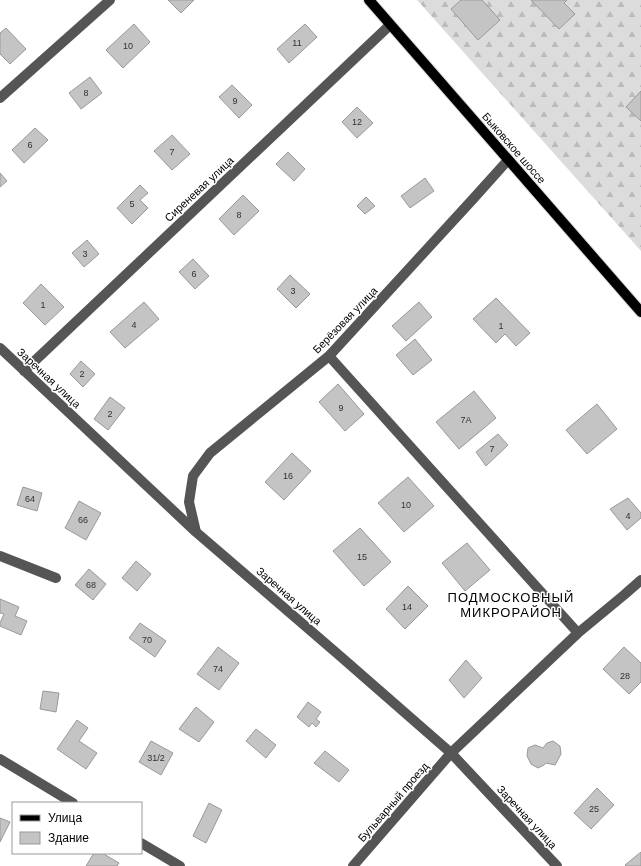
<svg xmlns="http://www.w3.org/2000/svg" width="641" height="866" font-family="Arial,sans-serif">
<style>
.forest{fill:url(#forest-firs)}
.building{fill:#c4c4c4;stroke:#999}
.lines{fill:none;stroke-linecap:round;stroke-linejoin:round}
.major-casing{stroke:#dbdbdb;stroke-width:12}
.minor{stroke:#555;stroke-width:10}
.major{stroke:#000;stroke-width:10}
.labels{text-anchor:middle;stroke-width:3;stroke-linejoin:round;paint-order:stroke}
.number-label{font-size:9px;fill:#313131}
.street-label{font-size:11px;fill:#000;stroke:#fff}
.quarter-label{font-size:13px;letter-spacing:1px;fill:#000;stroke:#fff}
</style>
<defs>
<pattern id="forest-firs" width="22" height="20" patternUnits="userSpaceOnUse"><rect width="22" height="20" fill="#dcdcdc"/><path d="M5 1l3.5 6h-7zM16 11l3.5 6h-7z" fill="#bbb"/></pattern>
</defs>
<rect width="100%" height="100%" fill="#fff"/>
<!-- forest -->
<path class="forest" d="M417,0H641V251Z"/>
<!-- building -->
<path class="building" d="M168,0H194L181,13Z
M461,0H482L500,20L478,40L451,9Z
M531,0H567L564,3L575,14L559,29Z
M134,24L150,42L123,68L106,50Z
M305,24L317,37L289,63L277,49Z
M6,28L26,49L10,64L0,54V33Z
M90,77L102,93L81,109L69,93Z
M232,85L252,105L239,118L219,97Z
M641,91V121L626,107Z
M357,107L373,123L357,138L342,122Z
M35,128L48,140L24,163L12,150Z
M172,135L190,154L172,170L154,151Z
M288,152L305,169L294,181L276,164Z
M0,173L7,181L0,187Z
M425,178L434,191L410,208L401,196Z
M140,185L148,193L140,200L148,208L132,224L117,208Z
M243,195L259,211L234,235L219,219Z
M366,197L375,206L365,214L357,206Z
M87,240L99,254L84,267L72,253Z
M193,259L209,276L195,289L179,272Z
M290,275L310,294L296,308L277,289Z
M41,284L64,307L45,325L23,303Z
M496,298L530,333L516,346L505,334L496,343L473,319Z
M144,302L159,319L125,348L110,332Z
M419,302L432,317L406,341L392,326Z
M415,339L432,360L413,375L396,355Z
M81,361L95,374L83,387L70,374Z
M338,384L364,414L345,431L319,402Z
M474,391L496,418L459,449L436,422Z
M110,397L125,408L108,430L94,419Z
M597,404L617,429L587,454L566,430Z
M498,434L508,445L486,466L476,452Z
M292,453L311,471L284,500L265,482Z
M408,477L434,506L404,532L378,503Z
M23,487L42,493L37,511L17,505Z
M628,498L641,513V518L627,530L610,509Z
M79,501L101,513L86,540L65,528Z
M360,528L391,562L364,586L333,551Z
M467,543L490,570L465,591L442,563Z
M136,561L151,574L137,591L122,578Z
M89,569L106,584L93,600L75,585Z
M408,586L428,606L405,629L386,609Z
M0,599L19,607L15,616L27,621L21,635L0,626V623L4,614L0,613Z
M140,623L166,641L155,657L129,638Z
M218,647L239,663L219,690L197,674Z
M624,647L641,663V682L629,694L603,669Z
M466,660L482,678L464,698L449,680Z
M43,691L59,693L56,712L40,709Z
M308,702L321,712L316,719L320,722L316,727L312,723L309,727L297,717Z
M196,707L214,722L199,742L179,729Z
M77,720L88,728L79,741L97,753L86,769L57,749Z
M256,729L276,745L266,758L246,741Z
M151,741L173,753L161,775L139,762Z
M553,741L560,746L561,754L555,765L546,763L544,765L538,768L531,764L527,756L528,748L535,745L543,748L547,743Z
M325,751L349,770L339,782L314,763Z
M597,788L614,805L591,829L574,813Z
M209,803L222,810L206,843L193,836Z
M0,818L10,822L0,842Z
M641,852V866H626L625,865Z
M94,853H102L119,863L117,866H86Z"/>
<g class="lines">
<defs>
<path id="major" d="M369,0L641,312"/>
</defs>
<!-- major casing -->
<use href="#major" class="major-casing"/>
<!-- minor -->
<path class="minor" d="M0,98L110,0
M0,348L196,532L340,656L451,753L557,866
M329,356L578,633
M24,371L390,25
M196,532L189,502L193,476L210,453L329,356L473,199L508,160
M0,556L56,578
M0,759L73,803
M141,843L180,866
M353,866L451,753L578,633L624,595L641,580"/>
<!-- major -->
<use href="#major" class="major"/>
</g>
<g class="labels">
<!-- number labels -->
<g class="number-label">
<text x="297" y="46">11</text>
<text x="128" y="49">10</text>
<text x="86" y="96">8</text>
<text x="235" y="104">9</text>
<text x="357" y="125">12</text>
<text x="30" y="148">6</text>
<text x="172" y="155">7</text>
<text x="132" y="207">5</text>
<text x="239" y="218">8</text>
<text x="85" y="257">3</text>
<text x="194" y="277">6</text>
<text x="293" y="294">3</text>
<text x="43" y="308">1</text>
<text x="134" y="328">4</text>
<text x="501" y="329">1</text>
<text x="82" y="377">2</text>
<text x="341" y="411">9</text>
<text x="110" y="417">2</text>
<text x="466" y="423">7А</text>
<text x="492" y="452">7</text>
<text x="288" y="479">16</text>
<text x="30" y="502">64</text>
<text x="406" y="508">10</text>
<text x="628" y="519">4</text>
<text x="83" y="523">66</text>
<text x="362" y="560">15</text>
<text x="91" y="588">68</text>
<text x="407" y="610">14</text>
<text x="147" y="643">70</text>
<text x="218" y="672">74</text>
<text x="625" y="679">28</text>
<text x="156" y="761">31/2</text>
<text x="594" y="812">25</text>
</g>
<!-- street labels -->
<g class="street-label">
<text transform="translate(514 148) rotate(49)" y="4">Быковское шоссе</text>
<text transform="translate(199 189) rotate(-43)" y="4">Сиреневая улица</text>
<text transform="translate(345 320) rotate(-46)" y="4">Берёзовая улица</text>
<text transform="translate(49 378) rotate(43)" y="4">Заречная улица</text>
<text transform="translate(289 596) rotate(41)" y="4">Заречная улица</text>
<text transform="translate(393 802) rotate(-49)" y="4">Бульварный проезд</text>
<text transform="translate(527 817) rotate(47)" y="4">Заречная улица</text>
</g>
<!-- quarter labels -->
<g class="quarter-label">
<text x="511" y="602">ПОДМОСКОВНЫЙ<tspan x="511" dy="15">МИКРОРАЙОН</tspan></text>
</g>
</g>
<!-- legend -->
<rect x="12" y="802" width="130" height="52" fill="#ffffff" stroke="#999999"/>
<rect x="20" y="815" width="20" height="6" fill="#000000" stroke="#999999"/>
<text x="48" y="822" font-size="12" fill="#000000">Улица</text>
<rect x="20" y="832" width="20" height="12" fill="#c4c4c4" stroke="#999999"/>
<text x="48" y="842" font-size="12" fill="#000000">Здание</text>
</svg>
